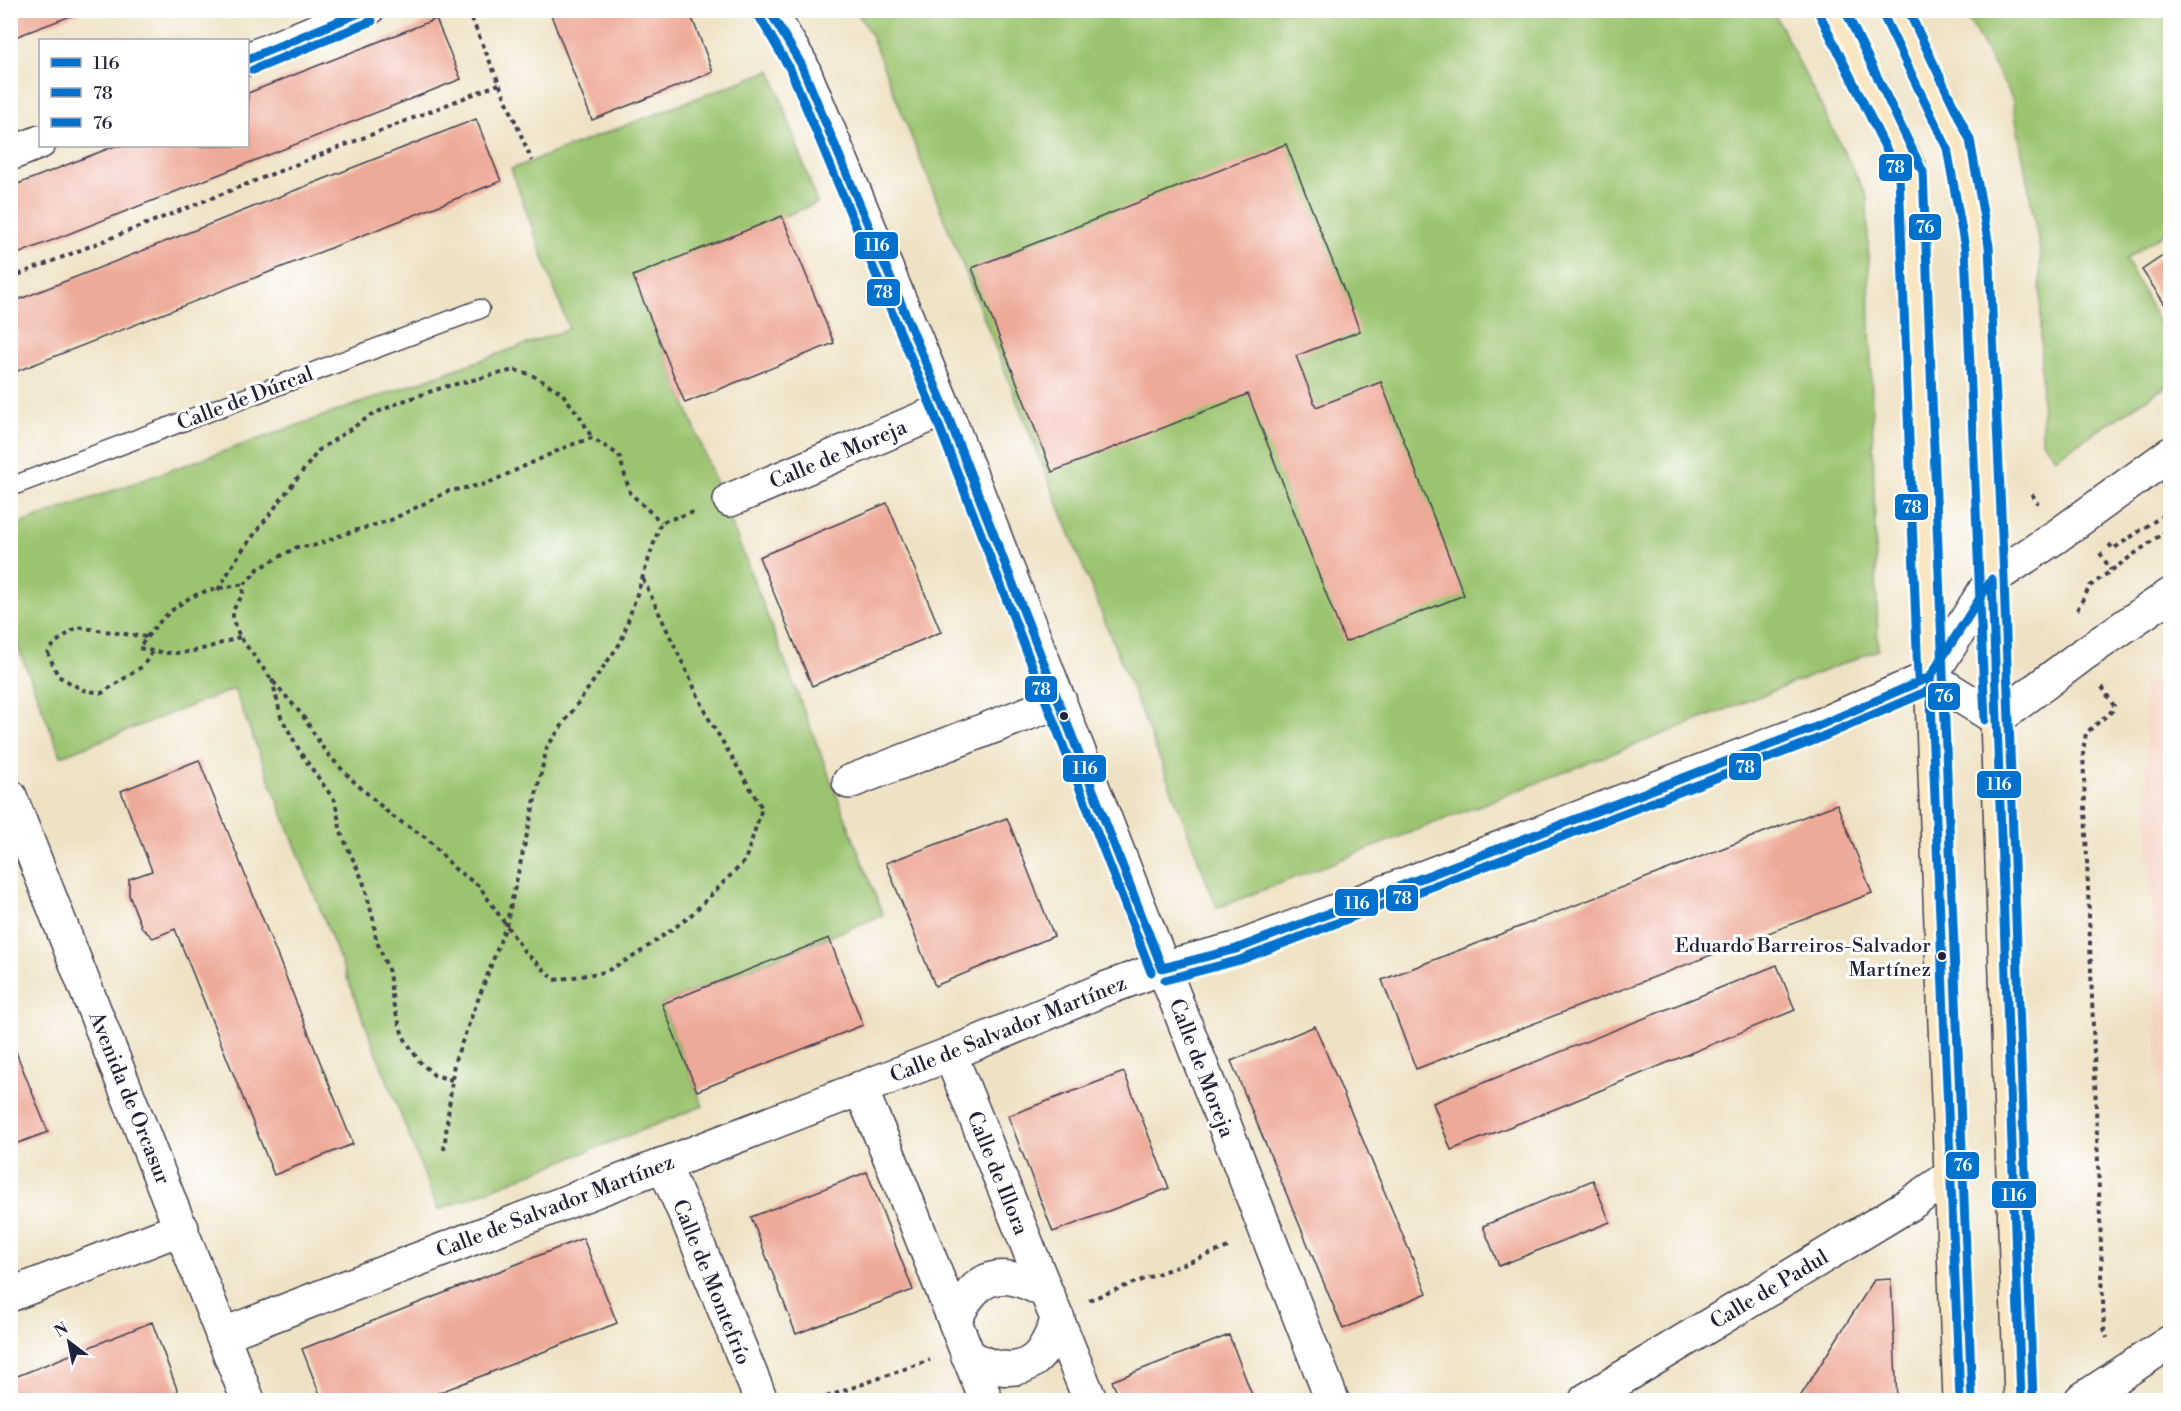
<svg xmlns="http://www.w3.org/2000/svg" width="2181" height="1411" font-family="'Libre Bodoni',serif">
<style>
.built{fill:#f5d3c2}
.green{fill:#9cc470;stroke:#5f7356;stroke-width:1.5}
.building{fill:#ea9}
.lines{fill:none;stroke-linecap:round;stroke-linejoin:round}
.lane-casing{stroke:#413f50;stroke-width:21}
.street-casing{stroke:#413f50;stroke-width:36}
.secondary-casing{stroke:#413f50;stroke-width:36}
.path{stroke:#413f50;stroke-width:4;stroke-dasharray:4.5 4.5;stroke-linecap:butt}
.lane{stroke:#fff;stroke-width:18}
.street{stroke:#fff;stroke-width:33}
.secondary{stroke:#f9e7c3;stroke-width:33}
.bus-1-casing{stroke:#fff;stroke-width:14}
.bus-2-casing{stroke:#fff;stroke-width:14}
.bus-3-casing{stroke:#fff;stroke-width:14}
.bus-1{stroke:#0072ce;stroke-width:9}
.bus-2{stroke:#0072ce;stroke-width:9}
.bus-3{stroke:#0072ce;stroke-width:9}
.bus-dot{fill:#22223b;stroke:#fff;stroke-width:2}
.labels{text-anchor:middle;stroke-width:6;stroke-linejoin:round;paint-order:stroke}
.bus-label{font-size:20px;fill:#22223b;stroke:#fff;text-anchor:end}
.street-label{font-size:21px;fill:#22223b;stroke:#fff}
.line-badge{stroke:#fff;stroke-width:2}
.badge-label{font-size:16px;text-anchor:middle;font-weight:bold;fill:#fff}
</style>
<rect width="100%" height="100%" fill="#fff"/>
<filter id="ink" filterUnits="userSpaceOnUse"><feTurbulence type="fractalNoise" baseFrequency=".0167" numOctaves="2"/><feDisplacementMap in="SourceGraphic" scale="12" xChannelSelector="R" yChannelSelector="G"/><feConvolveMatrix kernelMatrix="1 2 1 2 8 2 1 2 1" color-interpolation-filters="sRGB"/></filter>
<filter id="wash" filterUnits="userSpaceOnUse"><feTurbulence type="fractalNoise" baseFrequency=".008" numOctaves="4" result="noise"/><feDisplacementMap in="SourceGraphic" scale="24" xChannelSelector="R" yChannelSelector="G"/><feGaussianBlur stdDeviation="1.35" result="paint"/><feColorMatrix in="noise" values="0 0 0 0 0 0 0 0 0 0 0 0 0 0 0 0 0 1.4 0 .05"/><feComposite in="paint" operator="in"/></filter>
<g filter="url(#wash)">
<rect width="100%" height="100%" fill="#efe2c4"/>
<!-- built -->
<path class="built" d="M2170,660V1252H2165L2143,684L2162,682L2161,666Z"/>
<!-- green -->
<path class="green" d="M856,11H1773L1867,197L1878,650L1217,908L1159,757L870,33Z
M1964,11H2170V229L2126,259L2170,344V384L2055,458L2042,441L2040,250L2012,98Z
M771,70L817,203L634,277L685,403L883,915L662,1004L703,1106L438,1210L234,689L61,756L11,629L10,527L569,329L511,169Z"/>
<g id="blocks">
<!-- building -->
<path class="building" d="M10,10H83L84,11L10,39Z
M549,10H689L713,72L592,120Z
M436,19L461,79L10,257V187L115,146H248V93Z
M476,119L501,181L10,374V303Z
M1286,144L1360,331L1296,356L1316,407L1381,382L1464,595L1345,642L1248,394L1052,472L972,268Z
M782,216L834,343L685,403L633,276Z
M2170,251V312L2142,270Z
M887,503L941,632L812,686L759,557Z
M199,760L353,1144L274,1175L175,929L153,938L142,928L129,895V879L152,871L121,791Z
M1837,804L1872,893L1416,1069L1382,980Z
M1007,818L1054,936L935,986L886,863Z
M829,938L863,1025L697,1091L662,1004Z
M1777,965L1795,1010L1565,1105L1451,1150L1433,1103Z
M1315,1026L1427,1293L1343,1329L1231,1061Z
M10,1037L48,1132L10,1146Z
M1124,1072L1169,1188L1053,1232L1008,1116Z
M867,1172L913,1290L796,1334L751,1217Z
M1593,1180L1610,1222L1499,1266L1483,1226Z
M583,1238L617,1323L420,1400H322L302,1349Z
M1891,1279L1897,1400H1798L1874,1280Z
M152,1322L181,1400H10V1379Z
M1229,1335L1254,1400H1120L1112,1381Z"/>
</g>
</g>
<g filter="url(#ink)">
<use href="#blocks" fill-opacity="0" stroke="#413f50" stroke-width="1.5"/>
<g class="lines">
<defs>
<path id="lane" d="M10,487L480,309"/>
<path id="street" d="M769,10L801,64L945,409L1332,1400
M248,59L367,10
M10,154L40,142
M730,500L945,409
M1930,677L1992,579L2057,536L2170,454
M1930,677L1997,719L2081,656L2170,595
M849,782L1060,701
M10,796L248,1400
M950,1054L1090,1400
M860,1088L886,1148L986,1400
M663,1164L690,1225L761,1400
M10,1295L182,1228
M955,1321C975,1273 1002,1267 1046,1292
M222,1335L950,1054L1102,990L1162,968L1236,949L1811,729L1930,677
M967,1354C986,1367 1014,1376 1034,1360C1046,1351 1052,1333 1058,1319
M1586,1400L1908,1205L1951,1176
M2081,1400L2170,1342"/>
<path id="secondary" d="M1831,10L1911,172L1960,1400
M1894,10L1959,144L1977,247L1992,579L2021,1400"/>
</defs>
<!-- lane casing -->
<use href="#lane" class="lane-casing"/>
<!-- street casing -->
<use href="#street" class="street-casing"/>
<!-- secondary casing -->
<use href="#secondary" class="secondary-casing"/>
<!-- path -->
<path class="path" d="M468,10L532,161
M10,278L499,84
M2032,494L2038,504
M2109,544L2113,549L2168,512
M2100,553L2111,570
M643,579L709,719L762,808L745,861L688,918L636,955L605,972L555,980L524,951L479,886L455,869L428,839L392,816L350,778L325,751L303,716L271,679L240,637L233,621V610L242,596L245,584L258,569L297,547L313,546L344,534L391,520L449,491L486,484L568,446L592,438L619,455L630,493L661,522
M218,590L240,553L319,450L373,414L403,401L444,387L514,370L530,374L561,392L581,418L592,438
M2077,610L2090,586L2170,528
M146,637L77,627L55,643L48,653L58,676L83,690L102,693L143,666L153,651
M240,637C200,650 182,659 139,648C154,626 173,605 198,594C212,588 230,587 245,584
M272,679L281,717L302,755L335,801L341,833L363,881L373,918L376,939L389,972L393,1003L403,1036L419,1061L434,1075L452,1080
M2102,687L2114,706L2112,711L2086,733L2083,751L2104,1328L2107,1338
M444,1150L454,1063L506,926L547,747L621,642L661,522L694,512
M1089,1300L1231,1246
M818,1400L930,1360"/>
<!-- lane -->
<use href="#lane" class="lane"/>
<!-- street -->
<use href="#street" class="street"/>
<!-- secondary -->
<use href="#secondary" class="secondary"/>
<defs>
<path id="bus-1" d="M769,10L801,64L945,409L1162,968
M248,59L366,10
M1992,579L2021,1400
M1162,968L1236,949L1811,729L1930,677
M1960,1400L1930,677L1992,579"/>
<path id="bus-2" d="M1820,15L1899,175L1918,677
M1883,15L1947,148L1965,248L1985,720
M759,16L790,69L934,413L1151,972
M253,70L372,21
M1165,980L1240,960L1815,740L1935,688"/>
<path id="bus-3" d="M1845,10L1923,172L1972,1400
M1908,10L1970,140L1989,246L2004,579L2033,1400"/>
</defs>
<!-- bus-1 casing -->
<use href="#bus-1" class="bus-1-casing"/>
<!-- bus-2 casing -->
<use href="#bus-2" class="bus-2-casing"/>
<!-- bus-3 casing -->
<use href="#bus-3" class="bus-3-casing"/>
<!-- bus-1 -->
<use href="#bus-1" class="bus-1"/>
<!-- bus-2 -->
<use href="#bus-2" class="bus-2"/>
<!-- bus-3 -->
<use href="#bus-3" class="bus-3"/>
</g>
</g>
<!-- markers -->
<g class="bus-dot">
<circle cx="1064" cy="716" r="5"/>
<circle cx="1942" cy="956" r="5"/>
</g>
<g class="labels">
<!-- bus labels -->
<g class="bus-label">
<text x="1931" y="952">Eduardo Barreiros-Salvador<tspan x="1931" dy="24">Martínez</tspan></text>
</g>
<!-- street labels -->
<g class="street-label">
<text transform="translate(245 398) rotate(-21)" y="7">Calle de Dúrcal</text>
<text transform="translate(838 454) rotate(-23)" y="7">Calle de Moreja</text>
<text transform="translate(1008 1029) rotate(-22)" y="7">Calle de Salvador Martínez</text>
<text transform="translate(1202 1068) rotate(69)" y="7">Calle de Moreja</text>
<text transform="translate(130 1098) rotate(68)" y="7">Avenida de Orcasur</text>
<text transform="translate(998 1173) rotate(68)" y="7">Calle de Illora</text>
<text transform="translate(555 1206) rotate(-21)" y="7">Calle de Salvador Martínez</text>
<text transform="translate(712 1282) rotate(68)" y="7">Calle de Montefrío</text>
<text transform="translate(1769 1289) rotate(-31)" y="7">Calle de Padul</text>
</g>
</g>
<g class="line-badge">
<rect x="1878" y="153" width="35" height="29" rx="6" fill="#0072ce"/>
<rect x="1908" y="213" width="34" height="28" rx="6" fill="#0072ce"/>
<rect x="854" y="231" width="45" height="29" rx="6" fill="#0072ce"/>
<rect x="866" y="278" width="35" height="29" rx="6" fill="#0072ce"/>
<rect x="1894" y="493" width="35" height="28" rx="6" fill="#0072ce"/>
<rect x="1024" y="675" width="34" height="28" rx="6" fill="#0072ce"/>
<rect x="1927" y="682" width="34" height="29" rx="6" fill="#0072ce"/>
<rect x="1728" y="752" width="34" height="29" rx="6" fill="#0072ce"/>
<rect x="1062" y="754" width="45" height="29" rx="6" fill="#0072ce"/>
<rect x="1976" y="770" width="46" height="29" rx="6" fill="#0072ce"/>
<rect x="1385" y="884" width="34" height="28" rx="6" fill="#0072ce"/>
<rect x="1334" y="888" width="45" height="29" rx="6" fill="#0072ce"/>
<rect x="1945" y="1151" width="35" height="29" rx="6" fill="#0072ce"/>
<rect x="1991" y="1180" width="46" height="29" rx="6" fill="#0072ce"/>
</g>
<g class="badge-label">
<text x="1895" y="173">78</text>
<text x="1925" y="233">76</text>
<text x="877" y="251">116</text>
<text x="883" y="298">78</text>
<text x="1912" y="513">78</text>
<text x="1041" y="695">78</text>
<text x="1944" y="702">76</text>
<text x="1745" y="773">78</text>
<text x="1085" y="774">116</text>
<text x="1999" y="790">116</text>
<text x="1402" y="904">78</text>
<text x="1357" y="909">116</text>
<text x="1963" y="1171">76</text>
<text x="2014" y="1201">116</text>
</g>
<!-- margin -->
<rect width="2181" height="1411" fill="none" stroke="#fff" stroke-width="36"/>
<!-- legend -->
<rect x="39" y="39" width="210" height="108" fill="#ffffff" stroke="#a7a7b1" stroke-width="1.5"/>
<rect x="51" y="58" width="30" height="9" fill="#0072ce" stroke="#a7a7b1" stroke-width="1.5"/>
<text x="93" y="69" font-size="18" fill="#22223b">116</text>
<rect x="51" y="88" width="30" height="9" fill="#0072ce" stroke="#a7a7b1" stroke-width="1.5"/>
<text x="93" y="99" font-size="18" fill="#22223b">78</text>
<rect x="51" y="118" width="30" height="9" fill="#0072ce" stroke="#a7a7b1" stroke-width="1.5"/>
<text x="93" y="129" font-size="18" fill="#22223b">76</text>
<!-- north arrow -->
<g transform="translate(69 1342) rotate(328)" stroke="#ffffff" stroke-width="4.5" paint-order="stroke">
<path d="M0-4.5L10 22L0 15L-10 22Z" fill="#22223b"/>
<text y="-9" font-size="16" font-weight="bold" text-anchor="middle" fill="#22223b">N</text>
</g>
</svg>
